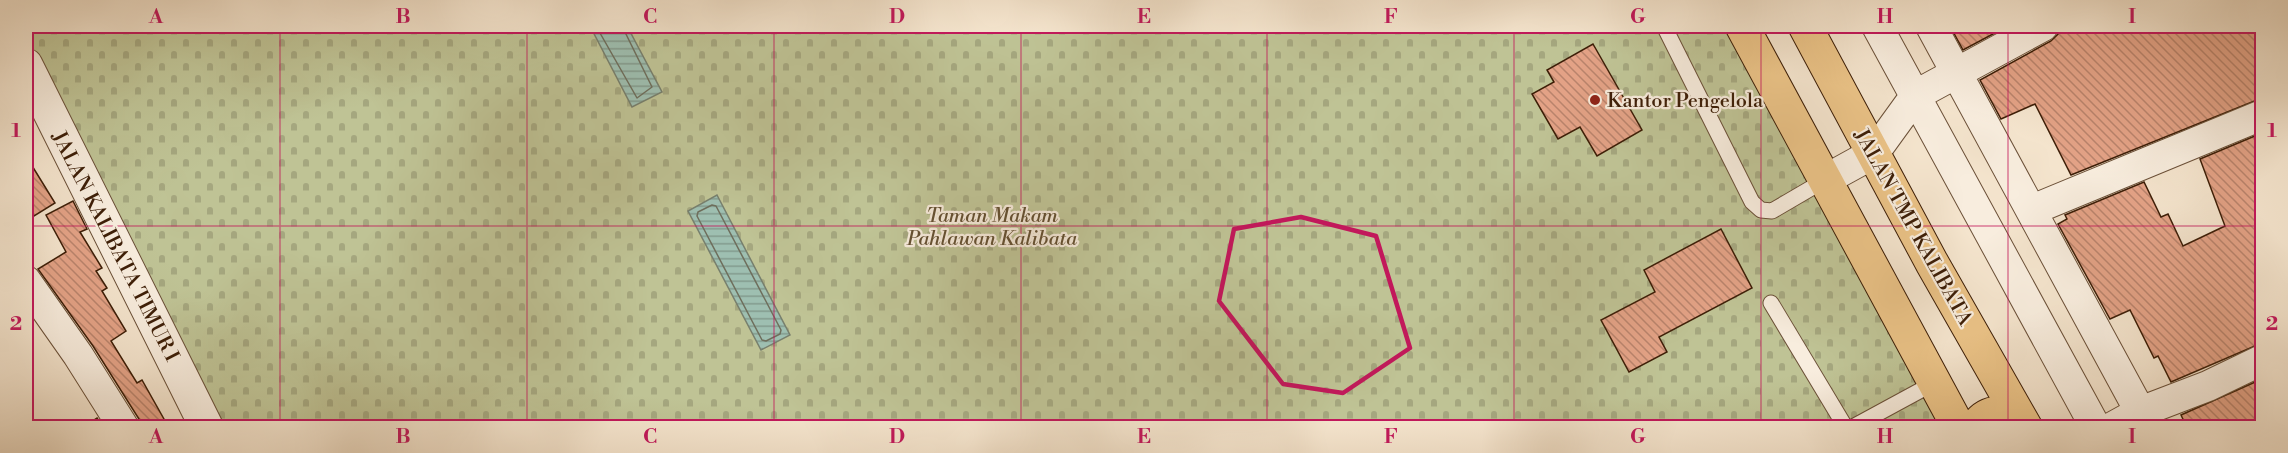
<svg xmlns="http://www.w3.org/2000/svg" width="2288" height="453" font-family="'Libre Bodoni',serif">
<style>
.cemetery{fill:url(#cemetery-stones);stroke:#7e704e;stroke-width:1.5}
.water{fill:url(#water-rules);stroke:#777f6d;stroke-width:1.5}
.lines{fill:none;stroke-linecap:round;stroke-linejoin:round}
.shore{stroke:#6e6e5c;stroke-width:1.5}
.building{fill:url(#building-back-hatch);stroke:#3d1e07;stroke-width:1.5}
.service-casing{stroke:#6b5038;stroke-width:17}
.minor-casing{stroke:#6b5038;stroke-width:32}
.tertiary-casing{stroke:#6b5038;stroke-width:35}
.primary-casing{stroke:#3d1e07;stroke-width:35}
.service{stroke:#f8edde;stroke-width:15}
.minor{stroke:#f8edde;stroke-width:30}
.tertiary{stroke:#f8edde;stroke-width:33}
.primary{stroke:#eac286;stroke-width:33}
.marked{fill:none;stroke:#c2185b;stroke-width:4.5;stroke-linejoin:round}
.grid{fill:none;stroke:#c2185b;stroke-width:1.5;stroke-opacity:0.55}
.poi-dot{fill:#8f2418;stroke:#f8edde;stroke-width:2}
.labels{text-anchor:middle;stroke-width:4.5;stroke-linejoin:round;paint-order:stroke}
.poi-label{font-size:20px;fill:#3d1e07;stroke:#f8edde;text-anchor:start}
.park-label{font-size:20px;font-style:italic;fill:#645032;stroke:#f8edde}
.street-label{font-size:20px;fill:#3d1e07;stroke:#f8edde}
.neatline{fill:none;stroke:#c2185b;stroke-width:2}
.grid-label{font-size:20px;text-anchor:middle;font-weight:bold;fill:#c2185b}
</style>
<defs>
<pattern id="cemetery-stones" width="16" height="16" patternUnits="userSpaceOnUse" patternTransform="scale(1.5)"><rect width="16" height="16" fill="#bfc395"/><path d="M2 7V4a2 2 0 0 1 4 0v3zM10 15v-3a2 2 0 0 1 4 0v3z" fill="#a5a77f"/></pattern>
<pattern id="water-rules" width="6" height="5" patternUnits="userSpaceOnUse" patternTransform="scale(1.5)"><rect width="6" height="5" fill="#9ebfb1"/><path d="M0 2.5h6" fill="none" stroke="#829b8e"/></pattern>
<pattern id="building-back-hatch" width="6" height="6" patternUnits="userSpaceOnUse" patternTransform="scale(1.5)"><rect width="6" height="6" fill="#e3a286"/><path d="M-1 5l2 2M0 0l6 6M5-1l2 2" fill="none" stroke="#b9836c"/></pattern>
</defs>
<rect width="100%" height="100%" fill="#f4e4cd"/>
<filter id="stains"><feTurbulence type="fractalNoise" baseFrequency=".00333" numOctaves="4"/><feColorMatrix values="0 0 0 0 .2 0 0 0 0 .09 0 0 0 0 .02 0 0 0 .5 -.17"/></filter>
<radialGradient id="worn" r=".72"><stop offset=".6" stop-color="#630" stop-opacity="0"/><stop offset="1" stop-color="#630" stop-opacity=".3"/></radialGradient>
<!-- cemetery -->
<path class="cemetery" d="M26,26H1743L1959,427H206L26,65Z"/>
<!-- water -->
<path class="water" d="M590,26H627L662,92L632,107Z
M717,195L790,335L761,350L688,211Z"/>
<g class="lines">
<!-- shore -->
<path class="shore" d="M596,26L637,98L652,87L622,26
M712,205L716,206L781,330L780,334L766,341L762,340L697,216L698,212Z"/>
</g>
<!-- building -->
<path class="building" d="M1950,26H2008L1963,50Z
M2060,26H2262V98L2071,175L2035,104L2001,119L1980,80L2051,41L2058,34Z
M1593,44L1642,130L1597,156L1580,127L1558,139L1532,94L1554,82L1547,70Z
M2262,133V343L2171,382L2158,356L2154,358L2130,310L2110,319L2058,224L2067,219L2065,215L2144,182L2161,217L2168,214L2183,246L2225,226L2200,159Z
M26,156L55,203L26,221Z
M73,201L87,229L80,232L102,268L96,271L107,288L102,291L126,331L111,341L137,383L142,380L169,428H141L139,419L93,346L38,269L66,252L46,215Z
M1721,229L1752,288L1659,337L1667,352L1629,372L1601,320L1655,292L1644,270Z
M2262,379V428H2187L2181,415Z
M97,418L103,428H82Z"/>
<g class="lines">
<defs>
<path id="service" d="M1664,26L1752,202L1761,210L1772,211L1825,180
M1771,303L1846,428
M1851,428L1934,383"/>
<path id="minor" d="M1877,26L2096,428
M1931,26L2149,428
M1825,180L1874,153L1916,95L2043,26
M2032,210L2262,115
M26,281L78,355L124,428
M2111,428L2140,412L2208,386L2262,360"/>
<path id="tertiary" d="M26,65L207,428"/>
<path id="primary" d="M1742,26L1959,428
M1805,26L1932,263L2026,428
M1975,428C1986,410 2001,411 2019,416"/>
</defs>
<!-- service casing -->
<use href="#service" class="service-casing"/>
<!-- minor casing -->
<use href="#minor" class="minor-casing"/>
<!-- tertiary casing -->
<use href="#tertiary" class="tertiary-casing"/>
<!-- primary casing -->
<use href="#primary" class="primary-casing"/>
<!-- service -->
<use href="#service" class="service"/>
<!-- minor -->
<use href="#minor" class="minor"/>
<!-- tertiary -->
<use href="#tertiary" class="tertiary"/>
<!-- primary -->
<use href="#primary" class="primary"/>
</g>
<!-- marked area -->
<path class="marked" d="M1301,217L1376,236L1410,348L1343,393L1283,384L1219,301L1234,229Z"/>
<!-- grid -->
<path class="grid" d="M280,26V428M527,26V428M774,26V428M1021,26V428M1267,26V428M1514,26V428M1761,26V428M2008,26V428M26,226H2262"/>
<!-- markers -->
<circle class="poi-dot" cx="1595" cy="100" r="6"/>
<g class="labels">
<!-- poi labels -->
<g class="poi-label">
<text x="1607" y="107">Kantor Pengelola</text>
</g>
<!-- park labels -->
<g class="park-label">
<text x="992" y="222">Taman Makam<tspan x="992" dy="23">Pahlawan Kalibata</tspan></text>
</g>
<!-- street labels -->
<g class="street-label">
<text transform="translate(1914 227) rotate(61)" y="7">JALAN TMP KALIBATA</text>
<text transform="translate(116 246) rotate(63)" y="7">JALAN KALIBATA TIMUR I</text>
</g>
</g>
<!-- margin -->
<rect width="2288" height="453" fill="none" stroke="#f4e4cd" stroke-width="66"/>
<rect x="33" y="33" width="2222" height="387" class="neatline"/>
<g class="grid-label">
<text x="156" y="23">A</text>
<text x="403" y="23">B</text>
<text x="650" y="23">C</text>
<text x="897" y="23">D</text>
<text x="1144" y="23">E</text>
<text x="1391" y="23">F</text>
<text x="1638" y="23">G</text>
<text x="1885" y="23">H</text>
<text x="2132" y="23">I</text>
<text x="16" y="137">1</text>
<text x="2272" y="137">1</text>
<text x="16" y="330">2</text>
<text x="2272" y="330">2</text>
<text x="156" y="443">A</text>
<text x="403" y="443">B</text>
<text x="650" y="443">C</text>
<text x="897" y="443">D</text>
<text x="1144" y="443">E</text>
<text x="1391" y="443">F</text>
<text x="1638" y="443">G</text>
<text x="1885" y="443">H</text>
<text x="2132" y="443">I</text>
</g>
<rect width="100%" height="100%" filter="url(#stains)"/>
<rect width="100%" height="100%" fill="url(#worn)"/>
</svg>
